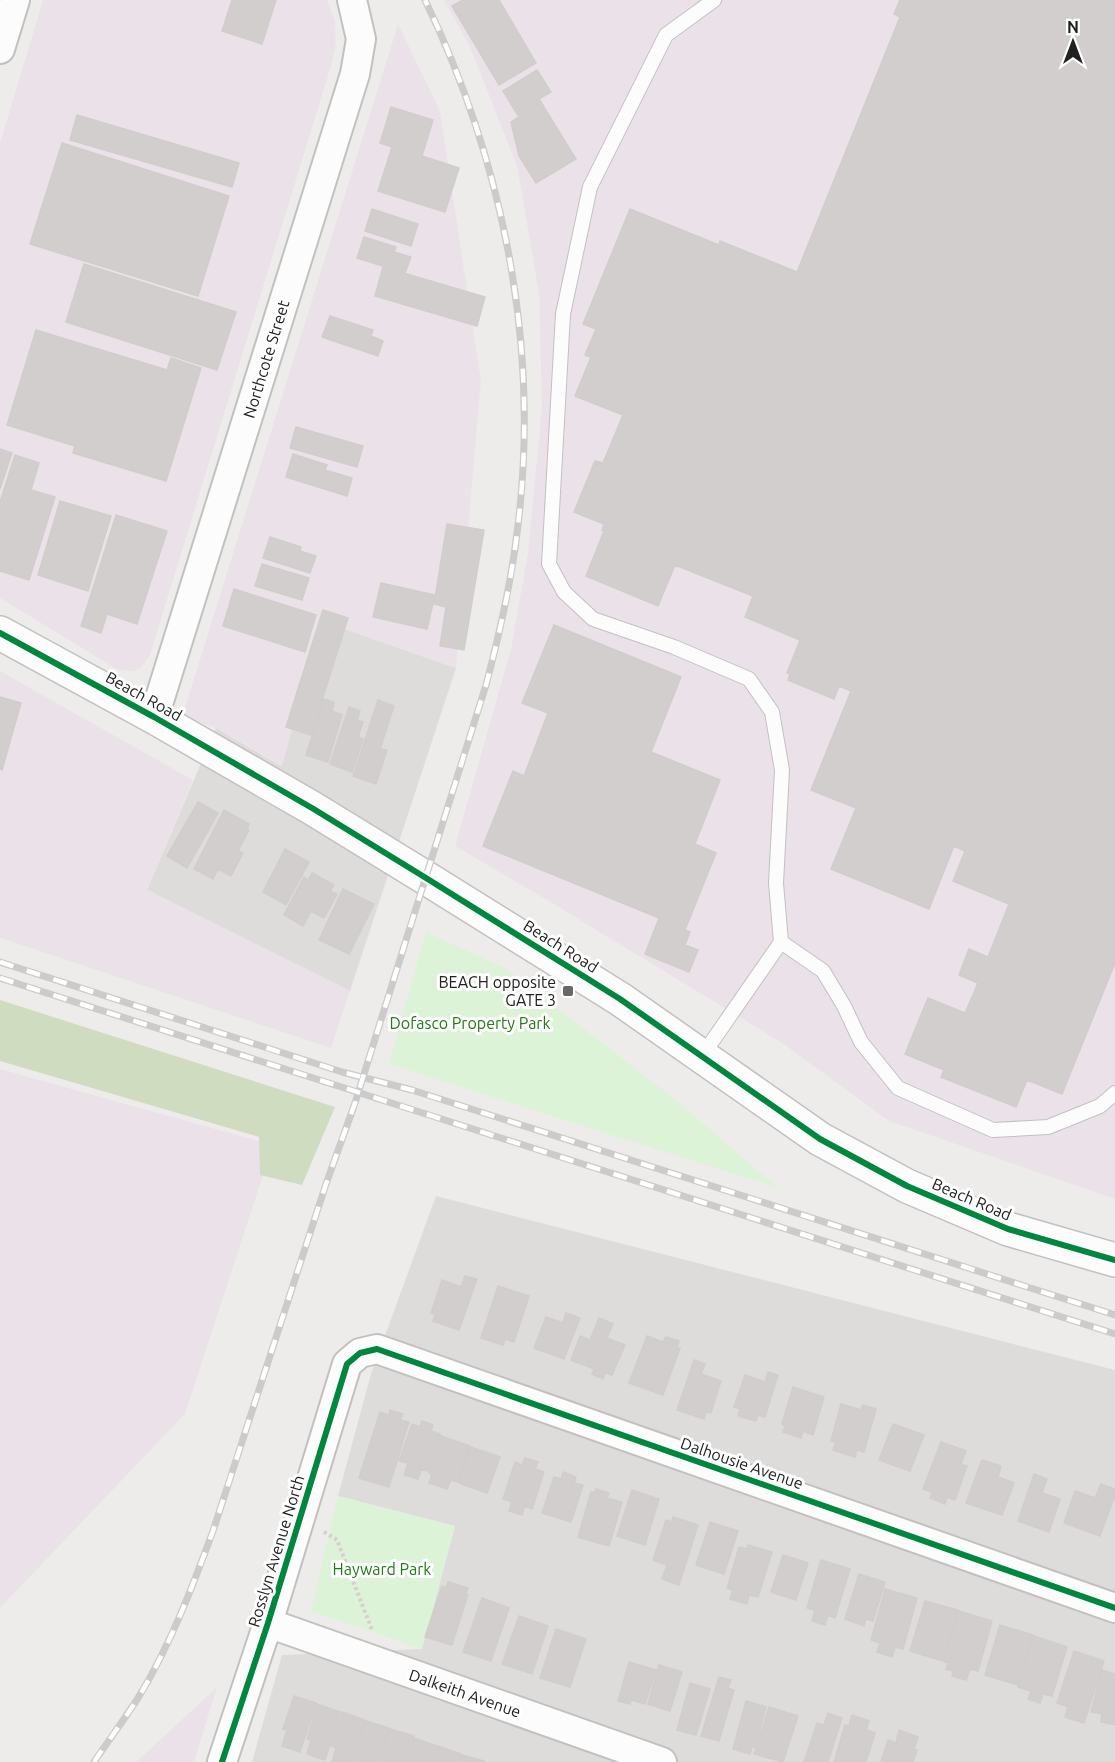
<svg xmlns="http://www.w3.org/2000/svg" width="1115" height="1762" font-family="Ubuntu,sans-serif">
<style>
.built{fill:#dddcdb}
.industrial{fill:#ebe2e9}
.forest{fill:#d0dcc0}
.park{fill:#dcf3d7}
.building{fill:#d1cecd;stroke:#d1cdcb;stroke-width:1.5}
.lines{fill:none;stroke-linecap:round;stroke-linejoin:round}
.service-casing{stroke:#c2c1c0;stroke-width:16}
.minor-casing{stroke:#c2c1c0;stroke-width:32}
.tertiary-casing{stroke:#c2c1c0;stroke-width:36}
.path{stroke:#dbcdce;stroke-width:4;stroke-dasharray:3 3;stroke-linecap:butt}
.service{stroke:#fcfcfc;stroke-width:14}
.minor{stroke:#fcfcfc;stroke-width:28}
.tertiary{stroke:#fcfcfc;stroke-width:33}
.rail-casing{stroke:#cbcbcb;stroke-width:7}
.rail{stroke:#fff;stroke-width:4.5;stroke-dasharray:14;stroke-linecap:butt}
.cycleway-casing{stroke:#fff;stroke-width:10}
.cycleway{stroke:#00873e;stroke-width:6}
.poi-dot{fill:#696867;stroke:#fff;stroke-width:2}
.labels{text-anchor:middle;stroke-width:6;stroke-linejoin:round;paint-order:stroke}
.street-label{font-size:16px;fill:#212121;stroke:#fff}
.poi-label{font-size:16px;fill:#212121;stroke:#fff;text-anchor:end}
.park-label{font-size:16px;fill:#1f7c11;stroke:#fff}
</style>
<rect width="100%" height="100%" fill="#eeecea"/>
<!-- built -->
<path class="built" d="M322,621L456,668L350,991L147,890L216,728L281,766Z
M436,1196L1115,1370V1762H252L282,1655L422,1649L455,1526L338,1496L371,1374Z"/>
<!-- industrial -->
<path class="industrial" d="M43,0H327L335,21L336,44L331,66L150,655L141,668L134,671L118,670L0,598V143Z
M444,0H1115V1199L889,1121L782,1043L552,903L455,846L511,649L528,553L542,407L539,294L517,166L470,47Z
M398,24L440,111L481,381L456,668L322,621L282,766L216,728L182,717Z
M0,671L193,780L147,890L350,991L331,1048L0,938Z
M0,1069L273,1145L185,1414L0,1608Z
M217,1687L194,1762H136Z"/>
<!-- forest -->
<path class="forest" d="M0,1000L335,1107L302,1185L260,1175L259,1137L0,1061Z"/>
<!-- park -->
<path class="park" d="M426,932L507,969L677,1101L778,1188L389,1064Z
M338,1496L455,1526L422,1649L311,1611Z"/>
<!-- building -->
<path class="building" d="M232,0H276L262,44L222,31Z
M463,0H499L536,63L499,85L452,6Z
M900,0H1115V963L1062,1094L1027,1080L1016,1107L941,1077L944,1070L905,1054L928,998L965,1013L978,983L959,975L969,949L988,957L1009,904L953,881L965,851L954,846L929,909L831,869L856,808L811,790L851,691L839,686L834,699L788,680L790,674L787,673L800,640L745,617L753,596L675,565L658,606L586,576L604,531L602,530L604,524L574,512L595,461L603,463L623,415L575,396L591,357L585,355L596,329L583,324L630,209L719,245L720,241L797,272L900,17L894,14Z
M537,70L551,92L539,99L576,159L536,183L519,156L511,122L519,117L503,91Z
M391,107L433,120L422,156L459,168L445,212L378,191L392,147L380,143Z
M77,115L239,163L232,187L70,140Z
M62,143L229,196L198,296L30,244Z
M372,209L418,224L411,246L365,231Z
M364,237L396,247L394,252L411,257L405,273L357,258Z
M84,264L236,312L217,370L66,322Z
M383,267L485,297L477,326L375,296Z
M330,316L373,330L371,336L383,341L378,356L322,337Z
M36,330L167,370L171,358L201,368L166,481L73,453L75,446L7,425Z
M296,427L363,446L357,467L290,448Z
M0,449L12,453L0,489Z
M293,454L327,465L325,470L352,478L347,496L286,477Z
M15,455L39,463L31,490L55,497L29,580L0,571V502Z
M60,501L111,516L88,591L38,575Z
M116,515L167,531L137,624L107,614L101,633L81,626Z
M447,524L484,530L464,650L440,646L446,607L434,604Z
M270,537L301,547L300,551L316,556L310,573L263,558Z
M262,564L309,578L302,600L255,586Z
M381,583L435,595L427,629L373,617Z
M234,589L316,615L305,652L223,626Z
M323,610L348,618L311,735L286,727Z
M554,625L681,677L651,752L720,780L695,844L716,853L685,930L690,932L685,945L698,950L689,972L645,954L659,918L483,846L513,771L524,776L548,713L522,703Z
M0,697L21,703L2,770L0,769Z
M324,699L334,702L332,711L342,715L328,762L306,755Z
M378,700L394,706L380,749L387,750L376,784L353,776Z
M349,707L360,711L357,720L363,722L358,737L363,739L352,772L330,764Z
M198,802L218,813L187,868L167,856Z
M224,810L249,824L247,829L249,830L238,851L243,853L231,876L218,869L213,879L194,869Z
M285,849L309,862L286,905L263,892Z
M312,873L334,885L330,891L337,894L324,918L311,911L303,926L284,915L304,877L308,880Z
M343,889L374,904L349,954L319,940Z
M465,1276L477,1279L459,1330L433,1321L435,1314L431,1313L442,1280L461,1287Z
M498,1286L529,1296L514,1342L505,1339L503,1345L481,1338Z
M566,1313L580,1318L564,1359L534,1348L546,1317L563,1323Z
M599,1318L613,1324L607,1338L625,1345L612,1375L605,1373L603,1379L592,1374L594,1369L571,1360L580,1336L590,1340Z
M647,1336L663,1342L666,1337L679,1341L677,1348H680L663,1395L629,1383Z
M694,1360L705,1364L701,1374L721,1381L711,1413L706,1412L704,1419L677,1410Z
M768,1372L778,1375L765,1417L758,1415L756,1421L738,1416L740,1409L734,1407L745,1375L765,1382Z
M793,1387L824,1397L813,1435L803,1431L801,1438L783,1432L785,1426L782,1424Z
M841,1404L861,1410L863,1405L876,1409L864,1452L857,1450L855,1457L833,1450L836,1442L831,1441Z
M390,1410L403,1414L400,1420L409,1422L389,1487L359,1478L380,1412L389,1415Z
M422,1421L433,1425L431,1431L440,1434L428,1471L421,1470L418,1479L404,1475L408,1463L399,1461L412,1424L420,1427Z
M893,1424L924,1435L910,1471L879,1460Z
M441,1436L470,1446L458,1482L451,1480L447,1489L429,1483L432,1474L429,1473Z
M941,1442L966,1451L961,1464L967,1466L955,1500L947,1497L945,1504L930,1498L932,1492L923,1489Z
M471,1447L500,1457L487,1493L459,1483Z
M525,1458L538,1462L535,1469L544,1472L532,1509L525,1506L522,1515L509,1511L512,1502L503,1499L515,1462L522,1465Z
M982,1460L1001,1466L998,1477L1014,1483L1002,1515L966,1503Z
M563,1472L576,1477L574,1483L583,1485L571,1522L542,1513L554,1477L561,1479Z
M1034,1474L1047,1479L1042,1493L1060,1499L1049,1532L1018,1521Z
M1101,1484L1115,1489V1495L1100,1536L1064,1523L1075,1491L1095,1498Z
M596,1489L609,1493L607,1498L622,1502L609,1546L578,1537L591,1492L594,1493Z
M632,1490L659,1499L645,1545L617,1536Z
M673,1517L698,1525L679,1585L662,1579L667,1565L653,1560L666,1520L672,1522Z
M710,1522L738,1531L724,1574L696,1565Z
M748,1545L772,1552L758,1597L749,1595L747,1604L730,1599L733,1590L727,1588L739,1547L747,1549Z
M783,1555L808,1563L796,1600L771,1592Z
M821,1560L850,1569L835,1618L828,1615L825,1625L812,1621L815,1610L807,1608Z
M859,1574L885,1582L873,1621L866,1619L864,1626L845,1619Z
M448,1582L468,1588L465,1594H468L452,1645L425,1637L442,1586L446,1588Z
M885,1589L917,1598L903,1649L895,1647L892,1657L877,1652L880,1643L871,1640Z
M482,1598L509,1608L491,1661L463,1652Z
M925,1601L958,1610L943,1661L910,1651Z
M959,1611L992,1621L978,1671L970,1669L966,1680L952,1676L953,1671L946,1669L948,1663L944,1662Z
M519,1616L548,1626L532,1674L502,1664Z
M1000,1625L1033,1635L1018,1685L985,1675Z
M556,1629L586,1639L570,1687L540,1678Z
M1034,1636L1067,1647L1052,1696L1043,1694L1040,1703L1028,1699L1031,1691L1018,1687Z
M1074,1651L1104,1661L1084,1723L1065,1717L1068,1707L1057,1703Z
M629,1662L656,1670L645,1704L631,1700L630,1704L618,1701Z
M659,1665L682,1672L670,1711L648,1704Z
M1102,1670L1115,1674V1725L1101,1722L1102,1714L1091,1712Z
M719,1677L731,1680L728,1688L734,1690L719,1741L701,1736Z
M690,1683L710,1689L696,1735L677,1730Z
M294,1696L316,1703L300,1752L282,1746L287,1730L283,1729Z
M746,1701L766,1707L755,1747H752L750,1754L733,1749Z
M317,1704L340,1712L325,1760L307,1754L311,1740L307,1739Z
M769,1707L798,1716L783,1762L754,1754Z
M342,1712L365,1720L351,1762H332L336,1748L331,1746Z
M828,1713L842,1718L828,1762H804L817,1723L824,1725Z
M852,1715L869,1721L866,1730L875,1733L866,1762H834L845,1725L849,1726Z
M366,1721L389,1728L378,1762H353Z
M390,1729L414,1736L406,1762H380Z
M899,1730L918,1737L914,1749L917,1750L913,1762H881L888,1740L896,1743Z
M414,1738L437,1746L432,1762H407Z
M438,1746L461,1754L458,1762H433Z
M462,1755L484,1761V1762H460Z"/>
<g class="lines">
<defs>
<path id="service" d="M714,0L666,35L590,187L563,314L549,564L564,592L593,619L674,647L749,679L772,712L782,770L776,883L781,942
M702,1056L781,942L823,971L844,1006L861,1042L898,1088L993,1130L1048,1127L1100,1106L1115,1093"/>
<path id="minor" d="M0,49L15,0
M154,717L355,74L361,39L352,0
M268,1623L662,1762
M222,1762L268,1623L347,1364L360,1353L377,1349L1115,1608"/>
<path id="tertiary" d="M0,633L154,717L312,808L426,878L620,999L820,1139L907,1186L1008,1229L1115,1260"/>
</defs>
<!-- service casing -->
<use href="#service" class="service-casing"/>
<!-- minor casing -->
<use href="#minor" class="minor-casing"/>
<!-- tertiary casing -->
<use href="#tertiary" class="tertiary-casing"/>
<!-- path -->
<path class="path" d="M324,1532L337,1540L371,1627V1630"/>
<!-- service -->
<use href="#service" class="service"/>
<!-- minor -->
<use href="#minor" class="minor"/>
<!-- tertiary -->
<use href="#tertiary" class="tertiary"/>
<defs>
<path id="rail" d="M0,962L342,1072L412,1090L1115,1315
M0,978L1115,1334
M94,1762C108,1741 124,1720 138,1698C170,1646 192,1588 213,1531L326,1184L354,1106L486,685C500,632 512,579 518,525C540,345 503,162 425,0"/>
</defs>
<!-- rail casing -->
<use href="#rail" class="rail-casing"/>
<!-- rail -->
<use href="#rail" class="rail"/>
<defs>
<path id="cycleway" d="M0,633L154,717L312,808L426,878L620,999L820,1139L907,1186L1008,1229L1115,1260
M222,1762L268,1623L347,1364L360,1353L377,1349L1115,1608"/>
</defs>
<!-- cycleway casing -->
<use href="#cycleway" class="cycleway-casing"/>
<!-- cycleway -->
<use href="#cycleway" class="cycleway"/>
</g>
<!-- markers -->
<rect class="poi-dot" x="562" y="985" width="12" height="12" rx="3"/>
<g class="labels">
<!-- street labels -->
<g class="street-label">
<text transform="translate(266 359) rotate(-73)" y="6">Northcote Street</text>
<text transform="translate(144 696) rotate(29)" y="6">Beach Road</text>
<text transform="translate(561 946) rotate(32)" y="6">Beach Road</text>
<text transform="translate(972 1199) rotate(23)" y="6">Beach Road</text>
<text transform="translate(742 1463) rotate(19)" y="6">Dalhousie Avenue</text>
<text transform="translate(276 1551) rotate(-73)" y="6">Rosslyn Avenue North</text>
<text transform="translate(465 1693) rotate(19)" y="6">Dalkeith Avenue</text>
</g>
<!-- poi labels -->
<g class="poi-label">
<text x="556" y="988">BEACH opposite<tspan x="556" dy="18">GATE 3</tspan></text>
</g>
<!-- park labels -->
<g class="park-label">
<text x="470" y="1029">Dofasco Property Park</text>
<text x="382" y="1575">Hayward Park</text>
</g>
</g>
<!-- north arrow -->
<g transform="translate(1073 42)" stroke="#ffffff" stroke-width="4.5" paint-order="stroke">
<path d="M0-4.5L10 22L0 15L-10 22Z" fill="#212121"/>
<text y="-9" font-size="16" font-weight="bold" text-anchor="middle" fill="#212121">N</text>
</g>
</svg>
